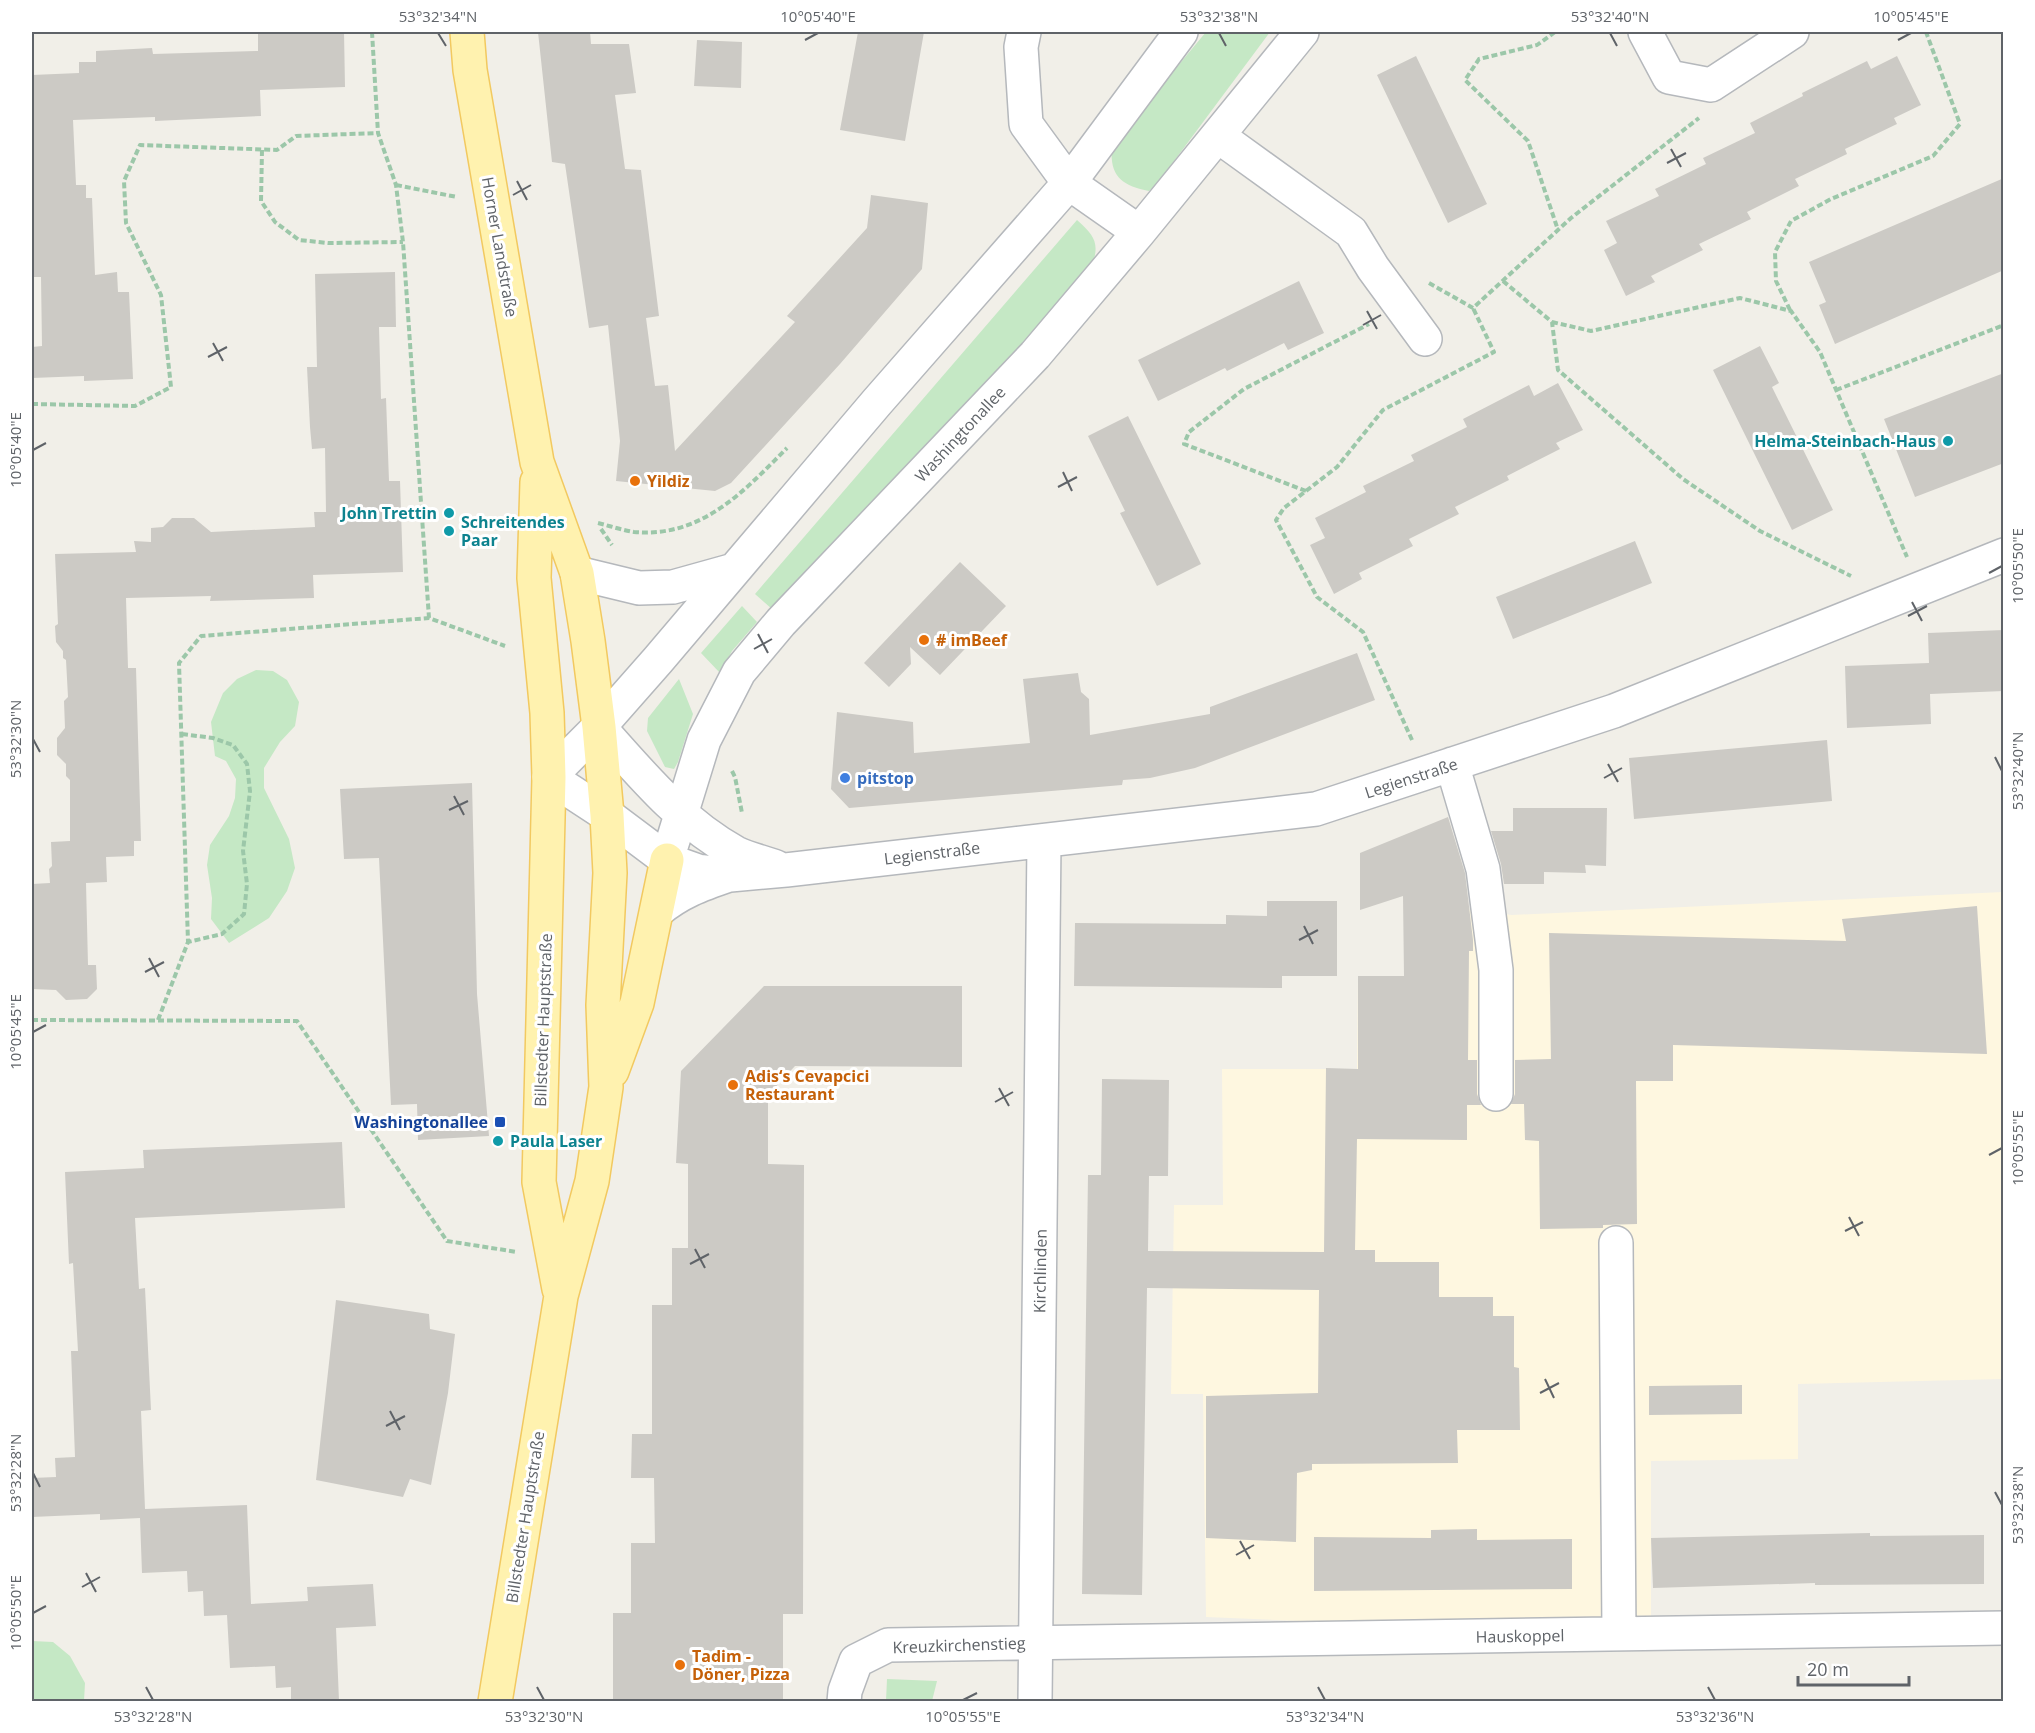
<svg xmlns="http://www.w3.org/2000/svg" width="2035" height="1733" font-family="'Open Sans',sans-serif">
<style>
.commercial{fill:#fef7e0}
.green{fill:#c5e8c5}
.building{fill:#cccac5}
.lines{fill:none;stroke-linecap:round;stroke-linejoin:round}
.minor-casing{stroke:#b5b8bc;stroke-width:36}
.major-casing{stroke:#f2c960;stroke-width:36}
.path{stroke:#9cc7a9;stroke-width:4;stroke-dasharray:6 3;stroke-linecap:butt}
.minor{stroke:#fff;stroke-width:33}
.major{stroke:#fff2af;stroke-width:33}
.ticks{fill:none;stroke:#5f6368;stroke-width:2}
.culture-dot{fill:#0f9aa8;stroke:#fff;stroke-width:2}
.food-dot{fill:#e8710a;stroke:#fff;stroke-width:2}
.shop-dot{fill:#3f7fe0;stroke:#fff;stroke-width:2}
.transit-dot{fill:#1a4fb4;stroke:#fff;stroke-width:2}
.labels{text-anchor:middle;stroke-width:6;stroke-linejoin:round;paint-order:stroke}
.street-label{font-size:16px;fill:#5f6368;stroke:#fff}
.culture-label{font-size:16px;font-weight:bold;fill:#0d838f;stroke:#fff;text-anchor:end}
.food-label{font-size:16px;font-weight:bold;fill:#c56008;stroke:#fff;text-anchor:start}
.shop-label{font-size:16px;font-weight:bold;fill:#366cbe;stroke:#fff;text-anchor:start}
.transit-label{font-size:16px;font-weight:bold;fill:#164399;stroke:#fff;text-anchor:end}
.neatline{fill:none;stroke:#5f6368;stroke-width:2}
.ticks-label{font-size:15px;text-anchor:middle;fill:#5f6368}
</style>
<rect width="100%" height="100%" fill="#f1efe8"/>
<!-- commercial -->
<path class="commercial" d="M2003,892V1379L1798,1384V1459L1651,1461V1633L1619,1634L1206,1617L1203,1394H1171L1174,1205H1223L1222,1069H1357L1358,976H1418V964H1404V943L1427,909L1470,910L1512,915Z"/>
<!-- green -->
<path class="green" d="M1206,32H1270L1157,184L1149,191C1121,185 1109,176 1112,145Z
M1077,220C1096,237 1100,244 1091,269L1014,357L772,609L755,594Z
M742,606L757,622L732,651L720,673L701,653Z
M256,670L273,671L287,680L299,702L295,726L280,742L264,768V788L289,839L295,868L287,891L269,918L229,943L211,919L212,898L207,865L210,845L229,816L235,798L236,779L226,761L215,756L211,722L223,693L237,679Z
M679,679L693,714L678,762L674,769L665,767L647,731L648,718Z
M32,1641L53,1642L70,1656L85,1683L84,1701H32Z
M887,1679L937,1681L932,1701H886Z"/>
<!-- building -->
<path class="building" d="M258,32H344L345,87L260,90L261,116L155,121V117L73,120L76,185H86V198H92L95,275L117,272L118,292H129L133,379L84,381V376L32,378V347L42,346L41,277H34L33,262H32V75L79,73V62H96V51L152,48L153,54L258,51Z
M538,32H590L591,44H629L636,93L615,95L625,169L641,170L659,316L646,318L655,386L668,385L675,451L795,322L787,316L867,228L871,195L928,203L922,269L840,364L731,483L715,491L616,481L620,441L608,325L589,328L565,164L552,162Z
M858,32H924L905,141L840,130Z
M697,40L742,42L741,88L694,86Z
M1416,56L1487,204L1448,223L1377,75Z
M1897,56L1921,105L1894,118L1897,124L1845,149L1847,154L1795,179L1799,186L1747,212L1751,219L1699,244L1703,250L1651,276L1655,282L1626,296L1604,250L1617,243L1606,221L1659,196L1655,189L1706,164L1703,158L1755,133L1750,123L1803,96L1802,93L1867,61L1871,69Z
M2004,178V270L1835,344L1819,305L1826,302L1809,262Z
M395,272L396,327H379L381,399L386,398L389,481H400L403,572L313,575L314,598L210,601L211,596L126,598L128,668H136L141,841H134V856L106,857L107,882L86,883L88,965H96L97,989L87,999L66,1000L56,990L32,989V884L50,883L49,869L52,866L51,842L70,841V780L66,776V764L57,755V738L65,728L64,701L68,697L66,660L63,658V651L56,642L55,626L58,624L55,554L136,552L134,541L151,542V528L163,527L172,518H194L211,532L315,527L314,512H326L325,448L312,449L310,427L307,367H317L315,274Z
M1299,281L1324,333L1288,350L1284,343L1227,371L1225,368L1158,401L1138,360Z
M1760,346L1779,383L1772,387L1833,510L1792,530L1713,370Z
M2004,373V463L1915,497L1884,419Z
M1558,383L1583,430L1556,443L1560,449L1507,476L1509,480L1455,507L1459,514L1409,539L1413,546L1359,573L1362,579L1334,594L1310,545L1325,538L1315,518L1366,492L1363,486L1414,461L1411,455L1467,427L1463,419L1529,385L1534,396Z
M1128,416L1201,564L1157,586L1120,513L1125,511L1088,436Z
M1635,541L1652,583L1513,639L1496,597Z
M960,562L1006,606L940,675L910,647L911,664L889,687L864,663Z
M2004,630V691L1930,694L1931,724L1847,728L1845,666L1929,663L1928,633Z
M1357,653L1375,700L1195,768L1150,778L1123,780L1122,785L849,808L831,789L837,712L913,722L914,753L1030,743L1023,679L1078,673L1081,692L1089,699L1090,735L1210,714V707Z
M1827,740L1832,801L1634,819L1629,758Z
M472,783L477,994L489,1136L418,1140L417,1104L391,1105L379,858L344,859L340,789Z
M1513,808H1607L1606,866L1585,865L1586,873L1544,872V884H1504L1501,864L1491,831H1513Z
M1448,817L1465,873L1473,940V951H1469L1468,1060H1477V1094L1481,1105H1467V1140L1357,1139L1355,1250H1375V1262H1439V1297H1493V1316H1514V1367L1519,1368L1520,1430H1457L1458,1463L1312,1464V1470L1297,1473L1296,1542L1206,1538V1396L1318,1393L1319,1290L1147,1288L1142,1595L1082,1594L1088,1175H1101L1102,1079L1169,1080L1168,1176H1149L1148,1251L1324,1252L1326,1068L1358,1069V976H1404L1403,896L1360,910V853Z
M1267,901H1337V976H1282V988L1074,986L1075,923L1226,924V915L1267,916Z
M1977,906L1987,1054L1673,1045V1081H1636L1637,1224L1603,1225V1228L1540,1229L1539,1141L1525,1140L1524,1104H1511L1515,1094V1060L1551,1059L1549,933L1846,941L1842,919Z
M764,986H962V1067L795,1066L768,1095V1164L804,1165L803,1614H783V1701H613V1613H631V1543H655L654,1478H631L632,1434H652V1305H672V1248H688V1164L676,1163L681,1071Z
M342,1142L345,1208L135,1218L139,1289L145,1288L151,1410L141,1411L145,1509L247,1505L251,1604L308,1601L307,1587L373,1584L376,1626L336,1628L339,1701H291V1687L276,1688L275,1666L230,1668L227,1615L204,1616L203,1591L188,1592L187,1571L142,1573L140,1518L100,1520V1514L32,1517V1478L56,1477L55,1458L75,1457L71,1351H78L73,1263L69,1264L65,1172L144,1168L143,1150Z
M336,1300L429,1314L430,1329L455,1334L448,1393L431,1485L410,1479L403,1497L316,1480Z
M1742,1385V1414L1649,1415V1386Z
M1477,1529V1540L1572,1539V1589L1314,1591V1537L1431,1538V1530Z
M1870,1533V1536L1984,1535V1584L1815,1585V1583L1653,1588L1651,1538Z"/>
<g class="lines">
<defs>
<path id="minor" d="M1024,32L1021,47L1026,124L1069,183L1139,232
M1181,32L1069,183L877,402L658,660L599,727L549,777L607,815L667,860L698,871L730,875L786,870L1316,809L1614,711L2004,555
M1645,32L1669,77L1711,85L1792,32
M1218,136L1351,232L1373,268L1425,339
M577,573L639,588L673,587L734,570
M599,727C640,773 681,823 736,853C748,859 763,862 776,867
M1452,764L1483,869L1496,970V1094
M667,860L704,740L739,672L781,622L1035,355L1139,232L1302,32
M657,911C680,892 700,885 729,875
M1616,1243L1619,1634
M844,1702L845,1691L856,1661L888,1645L2004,1628
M1035,1702L1044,841"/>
<path id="major" d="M467,32L470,70L537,462L577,573L588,641L599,727L607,815L610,873L603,1005L606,1087L592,1181L561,1296L495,1702
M537,482L534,578L547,713L549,777L539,1182L559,1289
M612,1071L637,1003L667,860"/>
</defs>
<!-- minor casing -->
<use href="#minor" class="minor-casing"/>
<!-- major casing -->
<use href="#major" class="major-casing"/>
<!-- path -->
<path class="path" d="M372,32L378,133L396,185L403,242L429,618
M1555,32L1537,45L1479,59L1465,80L1528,141L1558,230
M262,150L261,201L275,222L299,240L328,243L403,242
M396,185L457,197
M1503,281L1552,322L1558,370L1683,479L1760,531L1851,576
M1429,283L1473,308L1571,218L1699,118
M1790,310L1776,281L1775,252L1791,221L1831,199L1933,156L1960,124L1926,32
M1552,322L1591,331L1740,298L1791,311L1820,352L1907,557
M1836,390L2004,325
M32,404L135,406L171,387L161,295L126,223L124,181L140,145L277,150L296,136L378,133
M1306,491L1184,444L1189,432L1244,389L1369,324
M598,523C610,526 622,530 634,532C702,538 744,491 787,448
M601,529L612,545
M182,734L213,738L233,745L247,764L250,791L243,851L247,884L244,914L222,934L188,942
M1412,740L1363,632L1317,597L1276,520L1284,508L1337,467L1383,410L1494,352L1473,308
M732,771L735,777L742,813
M32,1020L297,1021L447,1241L517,1252
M158,1020L188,942L179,663L201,636L429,618L505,646"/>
<!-- minor -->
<use href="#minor" class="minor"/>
<!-- major -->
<use href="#major" class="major"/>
</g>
<!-- ticks -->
<path class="ticks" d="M438,33L446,46M1219,33L1226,46M1610,33L1617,46M805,40L818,33M1898,40L1911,33M1671,149L1681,167M1667,163L1686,153M517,181L527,200M513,195L531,185M1367,311L1377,329M1363,325L1381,315M213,343L223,361M208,357L227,347M33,450L46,443M1063,472L1072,491M1058,487L1077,477M1989,573L2002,566M1912,602L1922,621M1908,616L1927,606M758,634L768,653M754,649L772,639M33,739L40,752M1995,757L2002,771M1608,764L1618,782M1604,778L1622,768M454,796L464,815M449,810L468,801M1304,926L1313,944M1299,940L1318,930M149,958L159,977M145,972L164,962M33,1032L46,1025M999,1088L1009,1106M995,1102L1013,1092M1989,1155L2002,1148M1849,1217L1859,1236M1845,1231L1863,1222M695,1249L705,1268M690,1264L709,1254M1545,1379L1554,1398M1540,1393L1559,1383M390,1411L400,1430M386,1426L405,1416M33,1473L40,1487M1995,1492L2002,1505M1240,1541L1250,1559M1236,1555L1254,1545M86,1573L96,1592M82,1587L100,1577M33,1613L46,1606M146,1687L153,1700M537,1687L544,1700M1318,1687L1325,1700M1708,1687L1715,1700M963,1700L977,1693"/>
<!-- markers -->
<g class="culture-dot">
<circle cx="1948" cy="441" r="6"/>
<circle cx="449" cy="513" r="6"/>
<circle cx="449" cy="531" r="6"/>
<circle cx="498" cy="1141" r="6"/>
</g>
<g class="food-dot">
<circle cx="635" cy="481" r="6"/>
<circle cx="924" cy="640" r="6"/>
<circle cx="733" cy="1085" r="6"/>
<circle cx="680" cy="1665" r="6"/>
</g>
<circle class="shop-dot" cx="845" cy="778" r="6"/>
<rect class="transit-dot" x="494" y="1116" width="12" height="12" rx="3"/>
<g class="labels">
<!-- street labels -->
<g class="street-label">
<text transform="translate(500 247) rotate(80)" y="6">Horner Landstraße</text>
<text transform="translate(960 434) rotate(-47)" y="6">Washingtonallee</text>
<text transform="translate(1411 778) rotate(-18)" y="6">Legienstraße</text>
<text transform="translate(932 853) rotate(-7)" y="6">Legienstraße</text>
<text transform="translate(543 1020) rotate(-88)" y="6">Billstedter Hauptstraße</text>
<text transform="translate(1040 1271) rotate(-89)" y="6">Kirchlinden</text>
<text transform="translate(525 1517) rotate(-81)" y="6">Billstedter Hauptstraße</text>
<text transform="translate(1520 1636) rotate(-1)" y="6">Hauskoppel</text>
<text transform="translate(959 1645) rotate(-2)" y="6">Kreuzkirchenstieg</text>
</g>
<!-- culture labels -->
<g class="culture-label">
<text x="1936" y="447">Helma-Steinbach-Haus</text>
<text x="437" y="519">John Trettin</text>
<text x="461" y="528" text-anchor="start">Schreitendes<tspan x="461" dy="18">Paar</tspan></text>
<text x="510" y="1147" text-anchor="start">Paula Laser</text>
</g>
<!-- food labels -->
<g class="food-label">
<text x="647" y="487">Yildiz</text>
<text x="936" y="646"># imBeef</text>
<text x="745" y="1082">Adis‘s Cevapcici<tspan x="745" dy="18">Restaurant</tspan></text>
<text x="692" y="1662">Tadim -<tspan x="692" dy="18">Döner, Pizza</tspan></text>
</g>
<!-- shop labels -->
<g class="shop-label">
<text x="857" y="784">pitstop</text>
</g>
<!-- transit labels -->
<g class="transit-label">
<text x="488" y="1128">Washingtonallee</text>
</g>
</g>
<!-- border -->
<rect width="2035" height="1733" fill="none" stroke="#ffffff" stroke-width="66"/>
<!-- scale -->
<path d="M1798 1676v9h111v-9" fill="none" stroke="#5f6368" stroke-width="3"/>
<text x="1807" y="1676" font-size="18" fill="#5f6368" stroke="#ffffff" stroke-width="4.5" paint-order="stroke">20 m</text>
<rect x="33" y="33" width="1969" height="1667" class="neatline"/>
<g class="ticks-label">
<text x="438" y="22">53°32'34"N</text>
<text x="818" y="22">10°05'40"E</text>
<text x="1219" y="22">53°32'38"N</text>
<text x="1610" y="22">53°32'40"N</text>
<text x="1911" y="22">10°05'45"E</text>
<text transform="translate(16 450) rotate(-90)" y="5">10°05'40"E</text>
<text transform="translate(2018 566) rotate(-90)" y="5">10°05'50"E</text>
<text transform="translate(16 739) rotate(-90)" y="5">53°32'30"N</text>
<text transform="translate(2018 771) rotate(-90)" y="5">53°32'40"N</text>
<text transform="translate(16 1032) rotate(-90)" y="5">10°05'45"E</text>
<text transform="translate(2018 1148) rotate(-90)" y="5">10°05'55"E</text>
<text transform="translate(16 1473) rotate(-90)" y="5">53°32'28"N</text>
<text transform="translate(2018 1505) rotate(-90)" y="5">53°32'38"N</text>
<text transform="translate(16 1613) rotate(-90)" y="5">10°05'50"E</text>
<text x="153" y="1722">53°32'28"N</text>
<text x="544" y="1722">53°32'30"N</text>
<text x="963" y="1722">10°05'55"E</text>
<text x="1325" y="1722">53°32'34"N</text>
<text x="1715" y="1722">53°32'36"N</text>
</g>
</svg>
